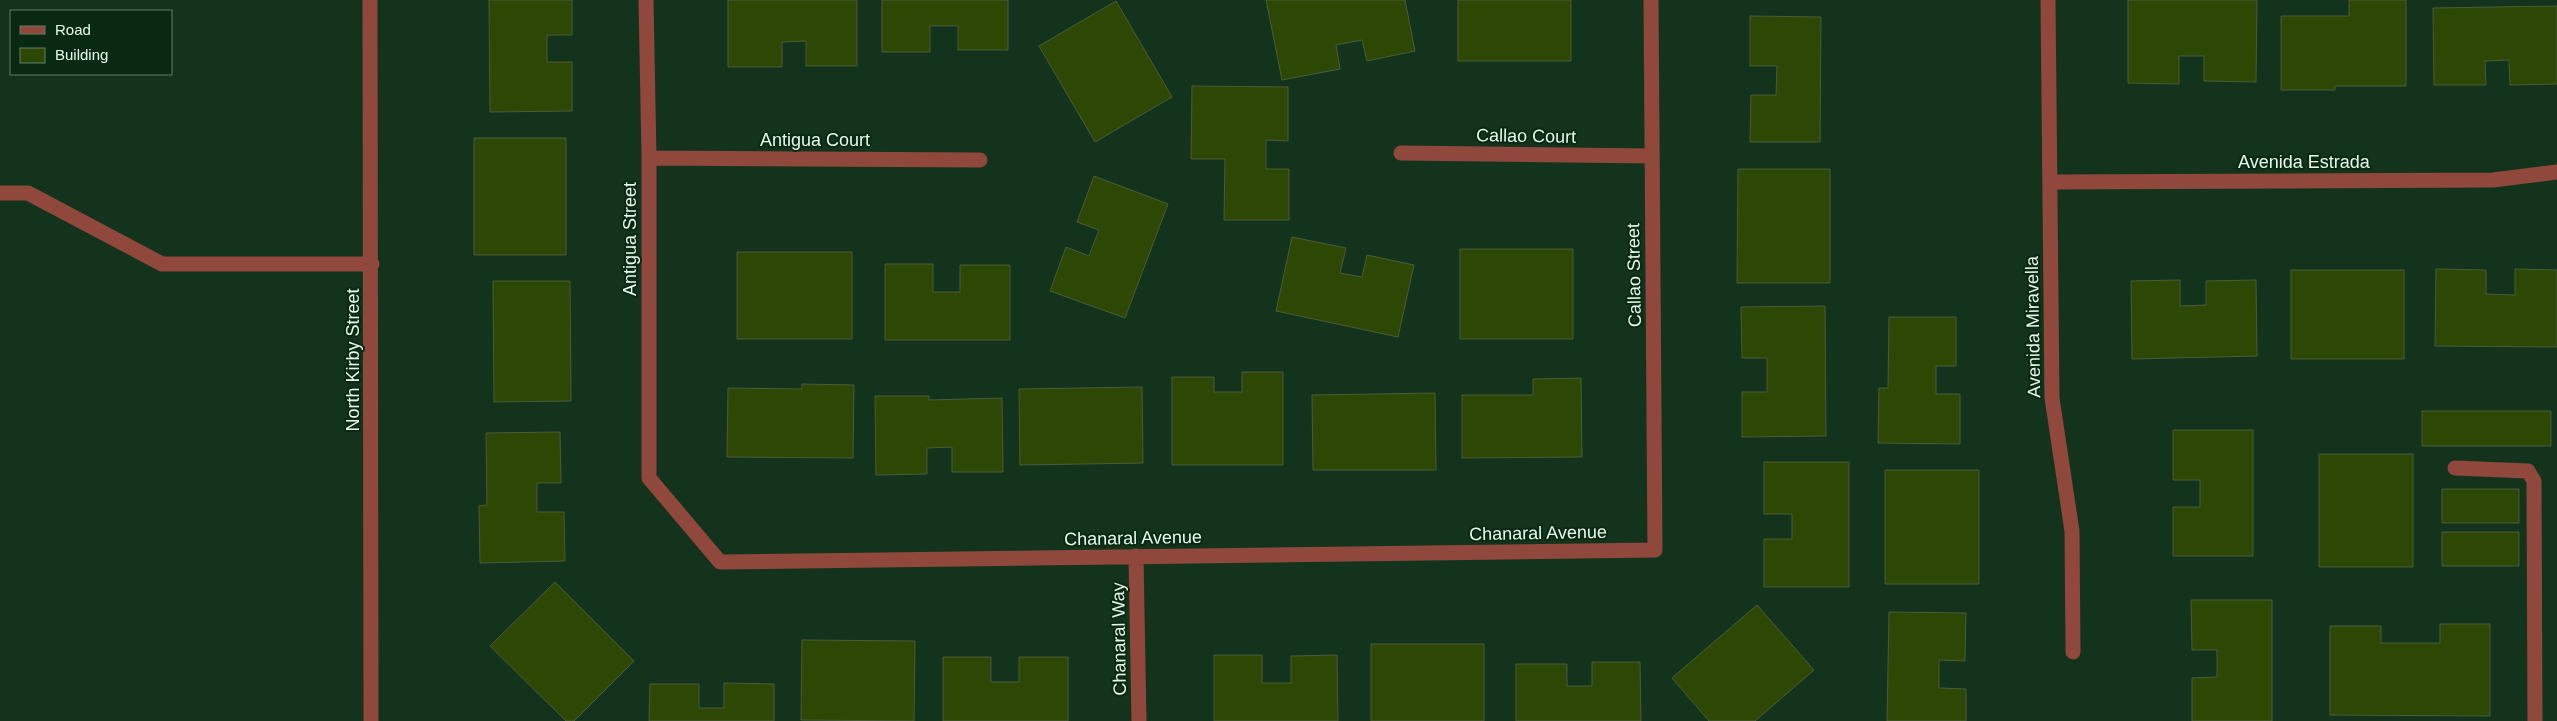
<svg xmlns="http://www.w3.org/2000/svg" width="2557" height="721" font-family="Helvetica,sans-serif">
<style>
.building{fill:#2d4805;stroke:#4a5b3a}
.lines{fill:none;stroke-linecap:round;stroke-linejoin:round}
.minor{stroke:#90483d;stroke-width:15}
.labels{text-anchor:middle;stroke-width:4;stroke-linejoin:round;paint-order:stroke}
.street-label{font-size:18px;fill:#e7f9ea;stroke:#092913}
</style>
<rect width="100%" height="100%" fill="#14331d"/>
<!-- building -->
<path class="building" d="M489,0H572V35H547V62H572V111L490,112Z
M728,0H857V66H806V41L782,42V67H728Z
M882,0H1008V50H958V26H930V52H882Z
M1266,0H1405L1415,51L1367,61L1362,40L1336,45L1340,69L1282,80Z
M1458,0H1571V61H1458Z
M2128,0H2257L2256,82L2204,81V56H2179V84L2128,83Z
M2349,0H2406V86H2335V90H2281V16H2349Z
M1116,1L1172,97L1095,142L1039,46Z
M2557,6V84L2510,85L2509,60L2485,61L2486,85H2434L2433,8Z
M1750,16L1821,17L1820,142H1750L1751,95H1776L1777,66H1750Z
M1192,86L1288,87V141L1266,140V169H1289V220H1224L1225,159H1191Z
M474,138H566V255H474Z
M1738,169H1830V283H1737Z
M1094,176L1168,204L1125,318L1050,291L1066,247L1089,256L1099,230L1077,222Z
M1292,237L1346,248L1340,273L1362,277L1367,255L1414,265L1398,337L1276,311Z
M1460,249H1573V339H1460Z
M737,252H852V339H737Z
M885,264H933V292H960V265H1010V340H885Z
M2436,269L2486,270V294L2515,295V269L2557,270V347L2435,346Z
M2291,270H2404V359H2291Z
M2180,280V306L2206,305V281L2256,280L2257,356L2132,359L2131,281Z
M493,281H570L571,401L494,402Z
M1825,306L1826,436L1742,437V392H1767V358H1742L1741,307Z
M1889,317H1956V366H1936V394H1960V444L1878,443L1879,388H1888Z
M1242,372H1283V465H1172V377H1214V392H1242Z
M1581,378L1582,457L1462,458V395H1533V379Z
M802,384L854,385L853,458L727,457L728,388L802,389Z
M1142,387L1143,463L1020,465L1019,389Z
M1435,393L1436,470H1313L1312,395Z
M875,396H929V400L1002,398L1003,472H952V447L927,448V474L876,475Z
M2422,411H2551V446H2422Z
M2173,430H2253V556H2173V507H2200V480H2173Z
M560,432L561,483H537V512H564L565,561L480,563L479,506L487,505L486,433Z
M2319,454H2413V567H2319Z
M1764,462H1849V587H1764V539H1792V514H1764Z
M1885,470H1979V584H1885Z
M2442,489H2519V523H2442Z
M2442,532H2519V566H2442Z
M555,582L634,661L574,721H566L490,646Z
M2191,600H2272V721H2192V678L2217,677V650H2192Z
M1757,605L1814,670L1755,721H1709L1672,678Z
M1889,612L1966,613L1965,661L1939,660V688L1966,689V721H1887Z
M2440,624H2490V716L2330,715V626H2381V643H2440Z
M802,640L915,641L914,721L801,720Z
M1371,644H1484V721H1371Z
M1214,655H1262V683H1291V656L1337,655L1338,721H1214Z
M943,657H991V682H1019V657H1068V721H943Z
M1592,662H1640L1641,721H1516V664H1567V686H1592Z
M724,683L774,684V721H649L650,684H699V708H724Z"/>
<g class="lines">
<!-- minor -->
<path class="minor" d="M370,0L371,721
M646,0L649,158V478L720,562L1655,550L1651,0
M2048,0L2052,398L2072,531L2073,652
M1401,153L1651,156
M649,158L980,160
M2050,182L2493,180L2557,172
M0,193H28L162,264H372
M2455,468L2528,471L2534,481L2535,721
M1136,556L1139,721"/>
</g>
<g class="labels">
<!-- street labels -->
<g class="street-label">
<text transform="translate(1526 136) rotate(1)" y="6">Callao Court</text>
<text x="815" y="146">Antigua Court</text>
<text x="2304" y="168">Avenida Estrada</text>
<text transform="translate(630 239) rotate(-90)" y="6">Antigua Street</text>
<text transform="translate(1634 275) rotate(-91)" y="6">Callao Street</text>
<text transform="translate(2033 327) rotate(-91)" y="6">Avenida Miravella</text>
<text transform="translate(353 360) rotate(-90)" y="6">North Kirby Street</text>
<text transform="translate(1538 533) rotate(-1)" y="6">Chanaral Avenue</text>
<text transform="translate(1133 538) rotate(-1)" y="6">Chanaral Avenue</text>
<text transform="translate(1119 639) rotate(-91)" y="6">Chanaral Way</text>
</g>
</g>
<!-- legend -->
<rect x="10" y="10" width="162" height="65" fill="#092913" stroke="#627c69"/>
<rect x="20" y="26" width="25" height="8" fill="#90483d" stroke="#627c69"/>
<text x="55" y="35" font-size="15" fill="#e7f9ea">Road</text>
<rect x="20" y="48" width="25" height="15" fill="#2d4805" stroke="#627c69"/>
<text x="55" y="60" font-size="15" fill="#e7f9ea">Building</text>
</svg>
